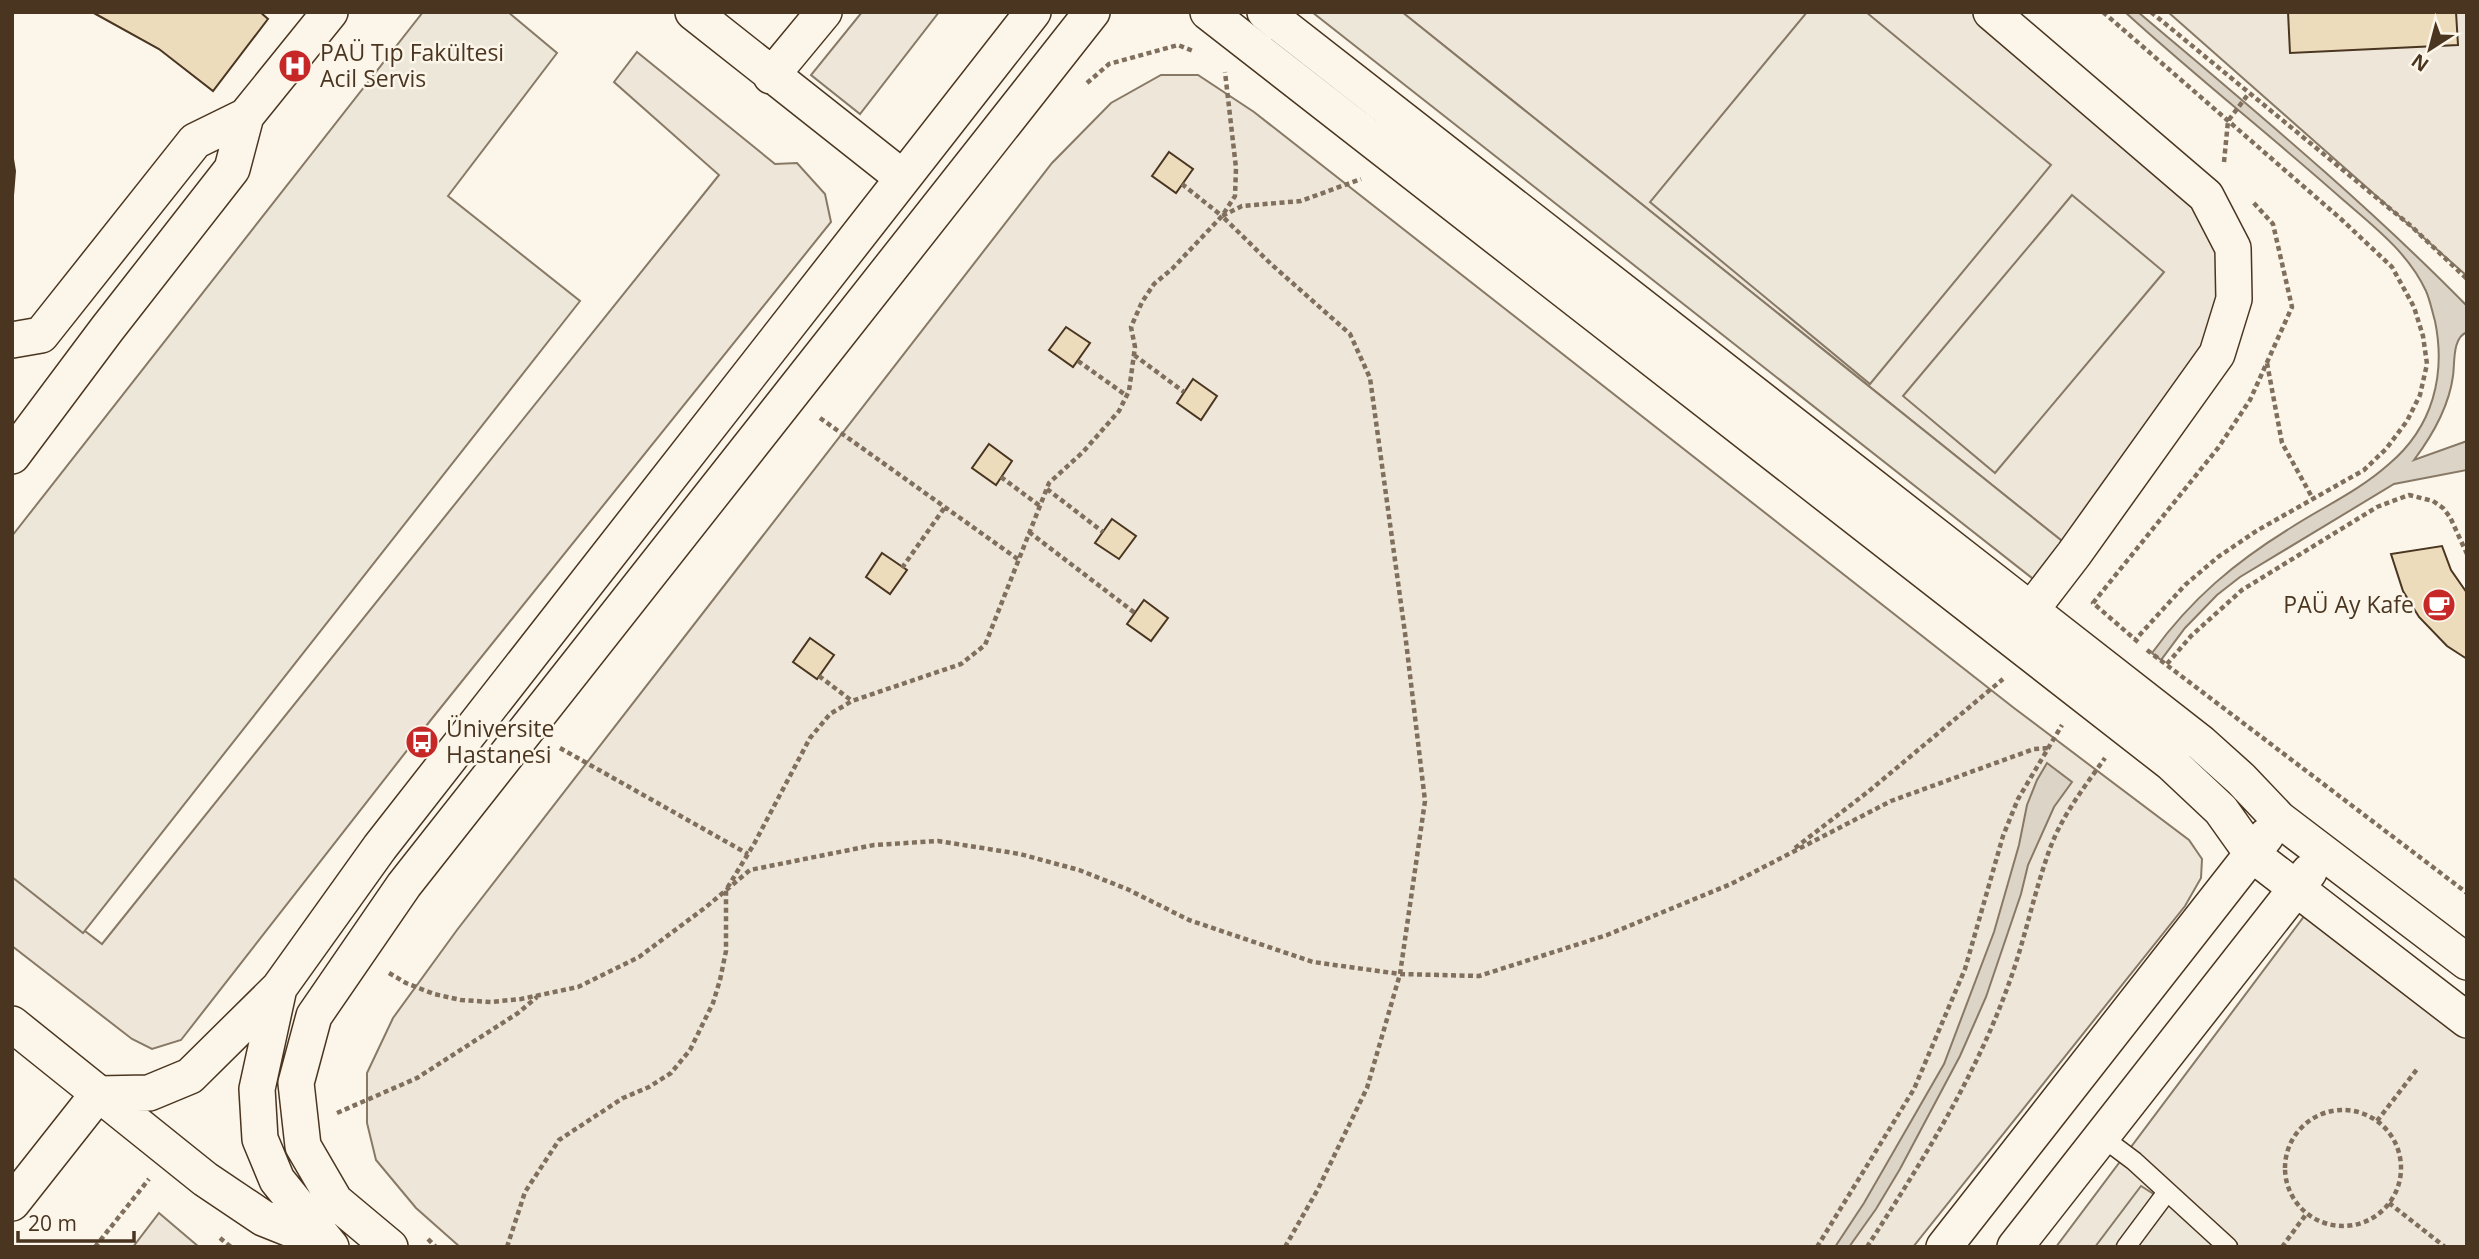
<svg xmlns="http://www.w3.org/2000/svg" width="2479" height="1259" font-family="'Open Sans',sans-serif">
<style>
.green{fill:#ede6d9;stroke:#887966;stroke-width:2}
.parking{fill:#ede7d9;stroke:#887966;stroke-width:2}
.water{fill:#dcd4c6;stroke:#887966;stroke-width:2}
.building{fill:#ecdcbc;stroke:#4a3520;stroke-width:2}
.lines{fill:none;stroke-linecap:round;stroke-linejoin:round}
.lane-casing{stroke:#4a3520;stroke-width:21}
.street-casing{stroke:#4a3520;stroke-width:38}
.path{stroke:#7f6f5c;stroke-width:4.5;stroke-dasharray:5 3.5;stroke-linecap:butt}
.lane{stroke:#fbf6e9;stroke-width:18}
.street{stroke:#fbf6e9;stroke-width:35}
.labels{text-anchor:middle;stroke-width:5;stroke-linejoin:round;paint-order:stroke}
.poi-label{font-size:23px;fill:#4a3520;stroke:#fbf6e9;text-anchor:start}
</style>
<rect width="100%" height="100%" fill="#fbf6e9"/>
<!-- green -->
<path class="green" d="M862,12H939L860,114L811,75Z
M1402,12H1991L2206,196L2234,299L2067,545Z
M2168,12H2467V276Z
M637,52L775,164L797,163L825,194L831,222L430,721L181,1040L152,1049L132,1039L12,946V875L102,944L719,175L614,82Z
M1161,75H1198L1254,112L2014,708L2189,840L2202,859L2201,878L2185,906L1913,1247H460L416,1208L376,1160L367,1123V1073L393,1018L457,930L1052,163L1111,103Z
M2308,911L2467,1019V1247H2056Z
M159,1213L199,1247H133Z"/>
<!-- parking -->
<path class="parking" d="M423,12H508L557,53L448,196L580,301L83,933L12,877V536Z
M1312,12H1402L2067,545L2037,582Z
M1807,12H1866L2051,165L1870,384L1650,202Z
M2072,195L2164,272L1995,473L1903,396Z
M2141,1186L2237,1247H2095Z"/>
<!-- water -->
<path class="water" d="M2125,12H2138C2250,107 2364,201 2467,306V332C2452,338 2455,362 2453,376C2449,406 2432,436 2414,460L2467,441V470L2394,484L2240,577L2217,595L2185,628L2161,660L2152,653C2191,599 2235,562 2292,527C2325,506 2360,490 2389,464C2433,427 2446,375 2435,321C2432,311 2430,300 2426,291C2408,252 2372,225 2341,198C2270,135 2195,76 2125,12Z
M2047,763L2072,782L2054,807L2028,865L2021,894L1986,997L1960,1056L1900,1169L1876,1209L1849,1247H1835L1864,1203L1944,1064L1994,932L2019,845L2027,805L2037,780Z"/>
<!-- building -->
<path class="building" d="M92,12H260L268,19L213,91L159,49Z
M2288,12H2456L2458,45L2290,53Z
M1169,152L1193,169L1176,193L1152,176Z
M12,153L15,171L12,208Z
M1066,327L1090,343L1073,367L1049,350Z
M1193,379L1217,396L1201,420L1177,403Z
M989,444L1012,461L996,485L972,468Z
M1112,519L1136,536L1119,559L1095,543Z
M2442,546L2451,570L2467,593V659L2447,646L2419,617L2403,591L2391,554Z
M882,553L907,570L890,594L866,577Z
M1144,600L1168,618L1151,641L1127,624Z
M810,638L834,655L817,679L793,662Z"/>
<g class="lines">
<defs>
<path id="lane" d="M2102,1137L2134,1161L2228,1247
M2126,1247L2167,1192"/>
<path id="street" d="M693,12L903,178
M1208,12L2171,763L2221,810L2253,855L2467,1020
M1265,12L2201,743L2241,779L2279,819L2467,962
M1991,12L2206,196L2233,248L2234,299L2217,354L2074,554L2031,610
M771,76L824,12
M12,340L41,335L195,141L246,116
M12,456L107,329L232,169L246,116L330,12
M12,1024L205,1179L263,1218L323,1242
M98,1094L149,1093L190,1076L279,988
M12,1203L98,1094
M331,1247L277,1180L260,1139L257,1089L279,988L380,847L1033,12
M390,1247L335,1201L303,1146L296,1083L314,1016L404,885L1092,12
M1944,1247L2266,836
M2015,1247L2309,872"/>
</defs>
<!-- lane casing -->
<use href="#lane" class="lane-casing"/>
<!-- street casing -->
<use href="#street" class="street-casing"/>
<!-- path -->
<path class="path" d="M2103,12L2341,219L2392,267L2414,307L2423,336L2427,364L2420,395L2407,421L2386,449L2364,470L2258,530L2218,557L2185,585L2135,640
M2151,12L2411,226L2467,279
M1087,83L1109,64L1178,45L1193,51
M2224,162L2228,121L2249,93
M1182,184L1222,216
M1134,355L1184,392
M1078,361L1127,396
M2267,363L2282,443L2313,499
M820,418L1019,560
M1001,477L1040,506
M1047,489L1103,532
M1029,532L1135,613
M902,568L945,507
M2138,642L2093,603L2218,448L2250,400L2292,307L2273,224L2253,202
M2147,650L2467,893
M2167,664L2191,636L2242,590L2377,507L2409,495L2433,501L2443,508L2450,517L2467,554
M819,676L852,701
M560,748L748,854
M1795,848L1869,791L2003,679
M389,973L406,983L434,994L461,1000L491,1002L521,999L578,987L639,957L706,907L750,870L874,845L938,841L1020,854L1079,870L1127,889L1189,920L1313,962L1400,974L1479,976L1607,935L1731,884L1891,801L2034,749L2048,748
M2285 1168a58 58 0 1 1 116 0a58 58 0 1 1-116 0Z
M337,1113L417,1078L518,1013L537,997
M2377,1121L2418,1068
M2389,1203L2445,1247
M220,1238L231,1247
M428,1239L436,1247
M95,1247L149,1179
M507,1247L525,1192L559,1140L623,1098L649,1087L671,1073L690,1050L713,1003L720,980L726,951V890L754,844L810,738L830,714L852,701L961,664L985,645L1049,483L1083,452L1119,411L1129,391L1135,347L1131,327L1142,302L1154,284L1172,269L1222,216L1235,196L1236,168L1225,72
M1285,1247L1318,1189L1367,1088L1400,974L1425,801L1405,633L1370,378L1350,334L1271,264L1222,216L1242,206L1301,201L1361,179
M1817,1247L1914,1089L1965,969L2003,836L2018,799L2062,725
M1867,1247C1921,1163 1974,1080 2008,986C2024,943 2033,897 2048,854C2060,818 2083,789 2105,758
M2282,1247L2307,1213"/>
<!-- lane -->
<use href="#lane" class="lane"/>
<!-- street -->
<use href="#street" class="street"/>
</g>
<!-- icons -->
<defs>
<symbol id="hospital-disc" viewBox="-11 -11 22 22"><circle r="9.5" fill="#c62828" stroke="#fbf6e9"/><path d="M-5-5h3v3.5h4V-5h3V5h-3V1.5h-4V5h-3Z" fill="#fff"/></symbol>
<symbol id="cafe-disc" viewBox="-11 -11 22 22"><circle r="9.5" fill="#c62828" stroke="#fbf6e9"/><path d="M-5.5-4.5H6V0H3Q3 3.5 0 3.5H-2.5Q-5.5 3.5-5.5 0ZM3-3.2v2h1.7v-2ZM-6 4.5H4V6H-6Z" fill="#fff"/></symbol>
<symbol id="bus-disc" viewBox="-11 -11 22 22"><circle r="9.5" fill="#c62828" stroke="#fbf6e9"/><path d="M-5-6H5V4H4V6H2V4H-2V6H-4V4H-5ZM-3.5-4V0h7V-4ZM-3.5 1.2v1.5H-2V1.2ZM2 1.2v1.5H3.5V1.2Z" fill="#fff"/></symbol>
</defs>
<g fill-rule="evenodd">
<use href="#hospital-disc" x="276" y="47" width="38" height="38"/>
<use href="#cafe-disc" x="2420" y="586" width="38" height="38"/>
<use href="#bus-disc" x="403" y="723" width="38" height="38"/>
</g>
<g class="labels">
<!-- poi labels -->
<g class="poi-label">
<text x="320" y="61">PAÜ Tıp Fakültesi<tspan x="320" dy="26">Acil Servis</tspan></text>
<text x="2414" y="613" text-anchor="end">PAÜ Ay Kafe</text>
<text x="446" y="737">Üniversite<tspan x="446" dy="26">Hastanesi</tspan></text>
</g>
</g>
<!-- border -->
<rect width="2479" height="1259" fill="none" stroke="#4a3520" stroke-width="28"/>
<!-- north arrow -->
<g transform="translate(2430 49) rotate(216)" stroke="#fbf6e9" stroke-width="5" paint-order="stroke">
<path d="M0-5L12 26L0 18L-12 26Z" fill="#4a3520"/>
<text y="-10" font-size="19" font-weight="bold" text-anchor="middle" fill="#4a3520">N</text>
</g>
<!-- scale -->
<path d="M18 1231v10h116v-10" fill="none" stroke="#4a3520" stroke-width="3.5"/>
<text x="28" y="1231" font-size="21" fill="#4a3520" stroke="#fbf6e9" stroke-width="5" paint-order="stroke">20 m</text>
</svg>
